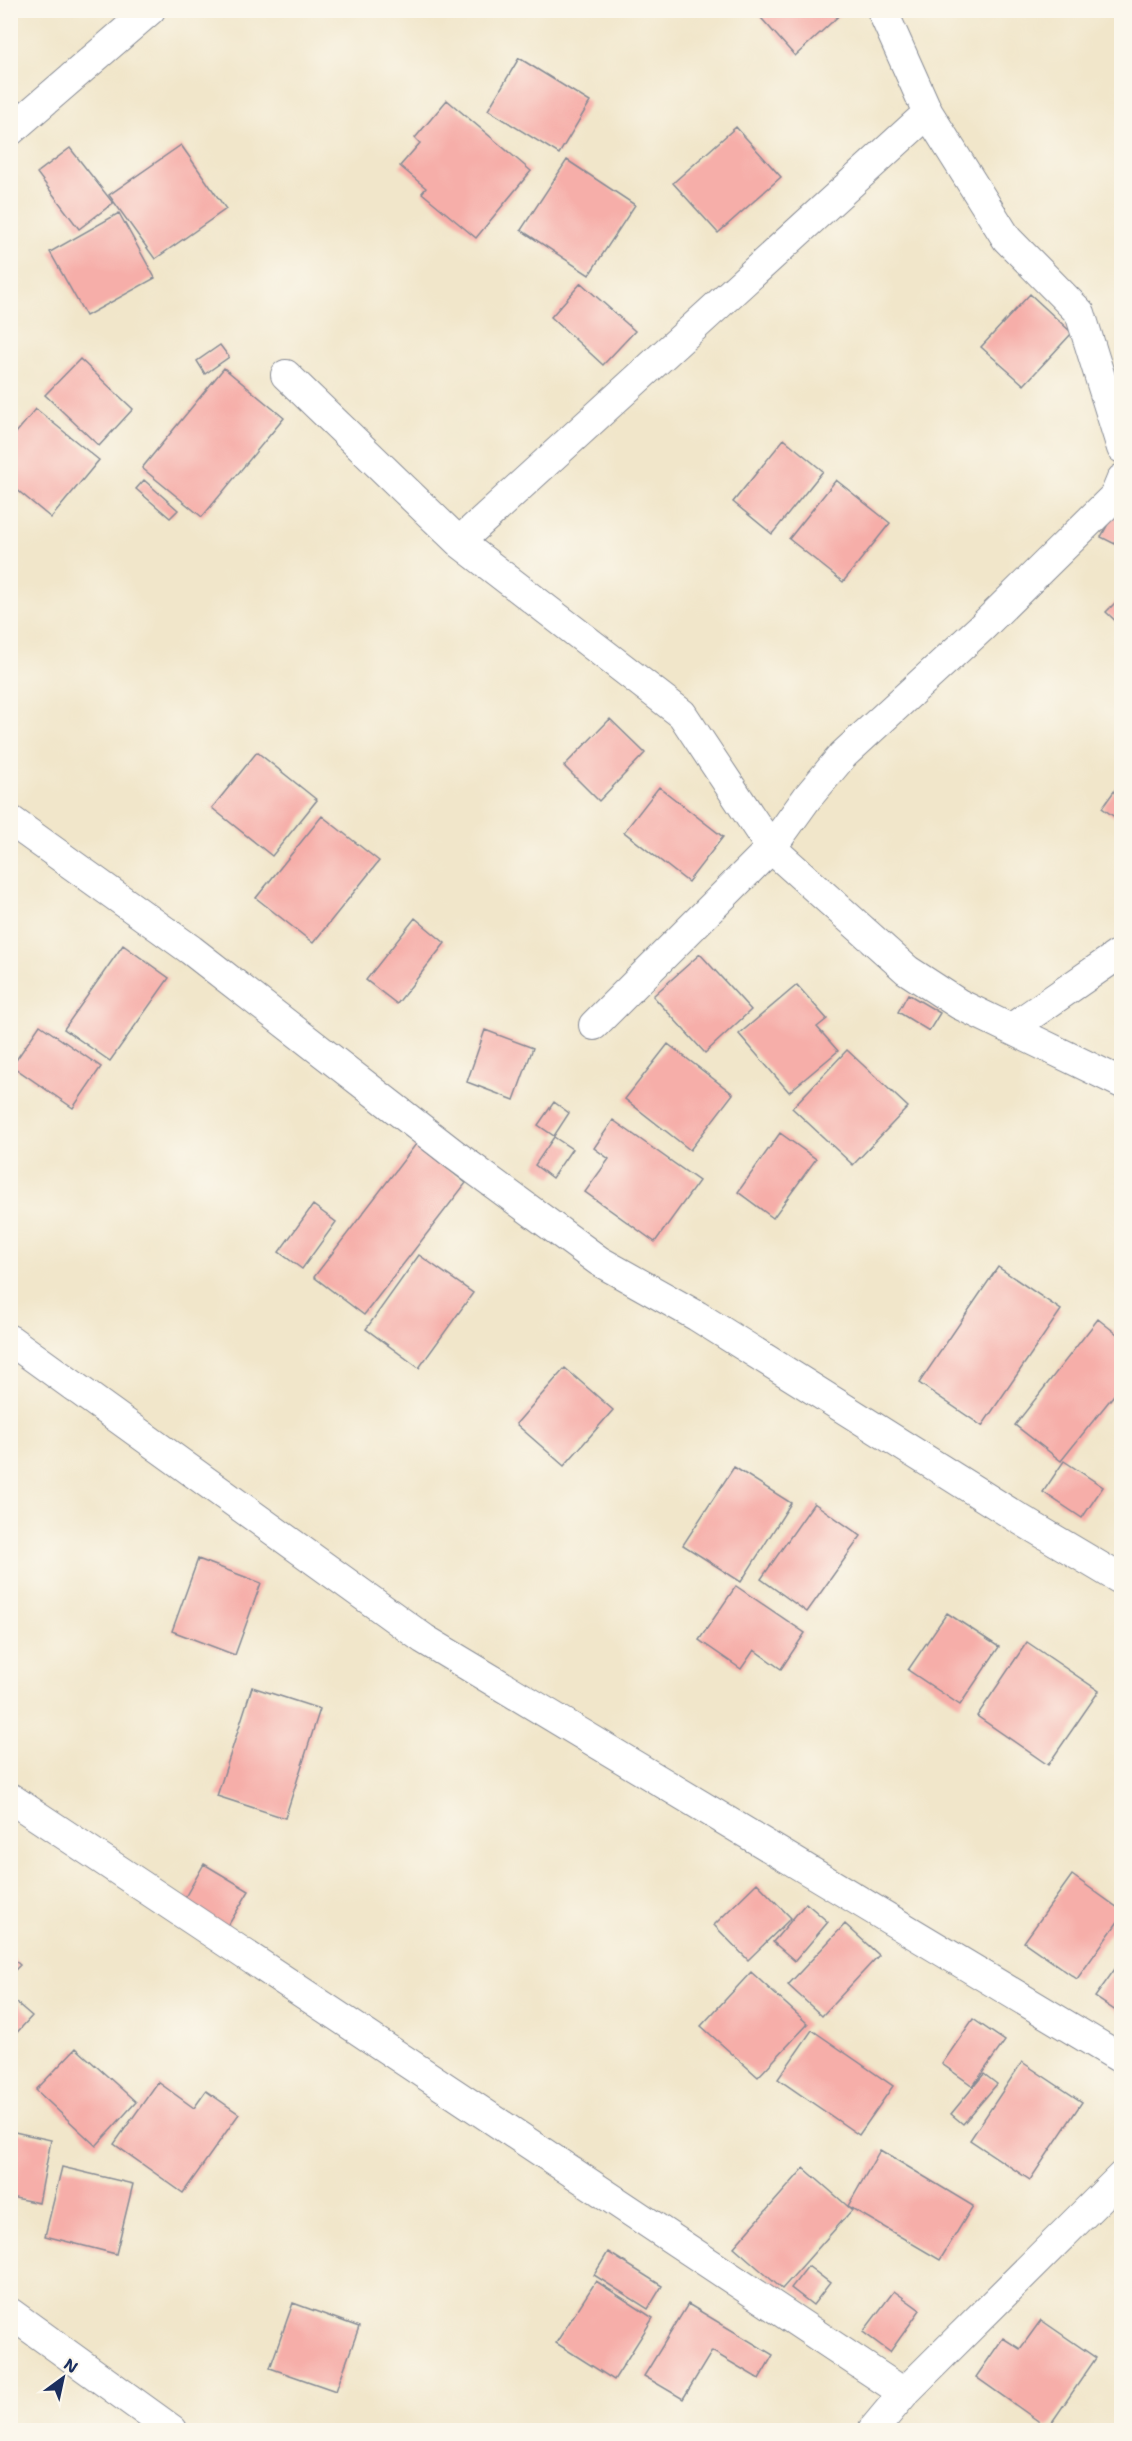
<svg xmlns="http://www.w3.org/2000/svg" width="1132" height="2441" font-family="'Shantell Sans',sans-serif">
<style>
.building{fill:#f6aea9}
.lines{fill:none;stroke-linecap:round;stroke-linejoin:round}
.minor-casing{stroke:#868a94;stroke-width:32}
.minor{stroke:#fff;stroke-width:30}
</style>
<rect width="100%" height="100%" fill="#fbf7ec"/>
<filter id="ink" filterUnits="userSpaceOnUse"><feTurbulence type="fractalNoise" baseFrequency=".0167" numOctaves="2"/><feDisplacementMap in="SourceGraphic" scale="12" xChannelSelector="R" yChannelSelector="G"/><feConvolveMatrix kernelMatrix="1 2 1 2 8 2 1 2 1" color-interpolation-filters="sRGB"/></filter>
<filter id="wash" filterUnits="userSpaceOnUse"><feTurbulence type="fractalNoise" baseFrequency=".008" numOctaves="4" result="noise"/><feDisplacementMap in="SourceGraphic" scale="24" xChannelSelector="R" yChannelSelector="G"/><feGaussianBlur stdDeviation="1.35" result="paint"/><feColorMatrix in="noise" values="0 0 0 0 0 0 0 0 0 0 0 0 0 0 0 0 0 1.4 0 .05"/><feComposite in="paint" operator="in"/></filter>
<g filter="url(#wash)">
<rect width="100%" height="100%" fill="#f1e6ca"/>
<g id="blocks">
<!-- building -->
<path class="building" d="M754,10H845L795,56Z
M519,58L590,102L559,154L488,110Z
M447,100L531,171L476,238L422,193L426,188L400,166L420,143L415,138Z
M736,127L781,177L718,233L673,183Z
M181,145L226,209L155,259L109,195Z
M70,148L113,203L79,229L37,173Z
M567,160L635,205L589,275L521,230Z
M119,213L155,278L86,316L50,252Z
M581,283L635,331L603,365L551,317Z
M1030,294L1072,333L1024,385L981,347Z
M220,345L229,357L205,374L197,361Z
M80,359L133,409L99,446L45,395Z
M224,368L284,418L202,517L142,468Z
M36,409L99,460L51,518L10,484V440Z
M784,439L823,471L772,534L733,502Z
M144,480L178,510L170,518L136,489Z
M836,480L890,523L843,582L789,539Z
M1114,513L1122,517V542L1119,546L1101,537Z
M1122,596V627L1106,612Z
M610,719L645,753L599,801L564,766Z
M257,752L317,800L272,856L212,808Z
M1122,780V822L1102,808Z
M659,787L723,837L688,882L624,832Z
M322,816L379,861L313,943L256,898Z
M415,918L445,943L397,1004L366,980Z
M123,945L169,978L110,1061L64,1029Z
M700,954L751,1010L705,1053L653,996Z
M797,985L827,1019L817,1027L838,1051L789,1092L739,1034Z
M908,994L940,1013L929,1031L898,1012Z
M40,1025L101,1067L73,1108L12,1066Z
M485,1030L533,1048L514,1100L467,1082Z
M668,1044L733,1094L690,1150L625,1099Z
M847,1050L908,1107L853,1165L792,1108Z
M554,1102L569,1113L554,1136L538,1125Z
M613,1120L699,1181L655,1242L585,1192L609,1159L594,1148Z
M780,1133L816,1159L773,1218L738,1192Z
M554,1137L572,1149L552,1178L535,1165Z
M416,1144L466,1183L364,1315L314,1277Z
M313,1205L336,1222L302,1269L279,1252Z
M419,1255L473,1293L419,1368L366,1329Z
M998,1267L1061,1310L982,1426L919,1383Z
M1098,1319L1122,1338V1385L1061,1461L1015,1425Z
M565,1368L613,1410L564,1466L516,1424Z
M1064,1461L1103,1487L1082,1518L1043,1492Z
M734,1467L791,1503L741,1582L683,1545Z
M814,1503L861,1536L807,1612L761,1579Z
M198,1559L261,1583L235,1655L172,1631Z
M736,1586L805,1633L781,1669L754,1650L741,1669L699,1640Z
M947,1613L999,1647L960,1705L908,1670Z
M1027,1642L1099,1691L1048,1765L977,1716Z
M252,1687L320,1709L285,1818L217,1796Z
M204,1864L249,1891L223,1934L179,1908Z
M1072,1875L1122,1911V1916L1077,1979L1024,1942Z
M757,1883L791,1918L748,1960L714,1925Z
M806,1903L828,1922L795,1961L773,1942Z
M845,1924L879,1955L822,2016L788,1985Z
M10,1956L20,1965L10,1975Z
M1122,1959V2015L1095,1997Z
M751,1972L808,2024L758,2077L701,2026Z
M10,1997L32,2016L10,2040Z
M973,2019L1005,2041L973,2086L942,2064Z
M812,2030L893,2086L859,2135L778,2079Z
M76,2048L136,2102L96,2146L36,2090Z
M1022,2062L1082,2102L1030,2180L970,2140Z
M984,2074L997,2084L963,2124L951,2114Z
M158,2082L194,2108L206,2091L239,2114L183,2193L114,2144Z
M10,2131L51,2140L39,2203L10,2197Z
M880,2150L973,2206L940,2260L848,2206Z
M62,2167L133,2184L116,2254L45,2236Z
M804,2168L852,2210L782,2289L734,2247Z
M608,2252L662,2286L648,2309L594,2275Z
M808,2266L830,2283L813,2305L791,2288Z
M596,2281L653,2318L614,2380L556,2343Z
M894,2291L920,2310L890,2352L863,2332Z
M293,2303L359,2327L336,2391L270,2368Z
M688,2304L773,2355L759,2379L712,2351L683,2399L644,2376Z
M1041,2320L1096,2358L1048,2428L976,2377L1003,2338L1020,2349Z"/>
</g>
</g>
<g filter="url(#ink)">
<use href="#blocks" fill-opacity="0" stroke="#868a94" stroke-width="1.5"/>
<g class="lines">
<defs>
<path id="minor" d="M882,10L928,113L1007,239L1080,313L1122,448
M10,131L150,10
M286,375L459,542L682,714L771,848L907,970L959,1004L1122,1083
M459,542L928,113
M10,820L191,950L455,1155L599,1261L697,1316L1018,1518L1122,1580
M594,1025L771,848L807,798L843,755L981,628L1115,496L1122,479
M1012,1028L1122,952
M10,1340L424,1639L1122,2059
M10,1798L904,2393
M10,2313L172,2430
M873,2430L904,2393L1122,2176"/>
</defs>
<!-- minor casing -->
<use href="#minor" class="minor-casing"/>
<!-- minor -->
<use href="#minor" class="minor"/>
</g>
</g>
<!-- margin -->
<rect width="1132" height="2441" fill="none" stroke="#fbf7ec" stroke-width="36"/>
<!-- north arrow -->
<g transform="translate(63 2378) rotate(33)" stroke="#fbf7ec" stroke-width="4.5" paint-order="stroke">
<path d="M0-4.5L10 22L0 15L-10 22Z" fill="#1b2f5e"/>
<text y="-9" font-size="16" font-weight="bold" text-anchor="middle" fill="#1b2f5e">N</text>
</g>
</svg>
